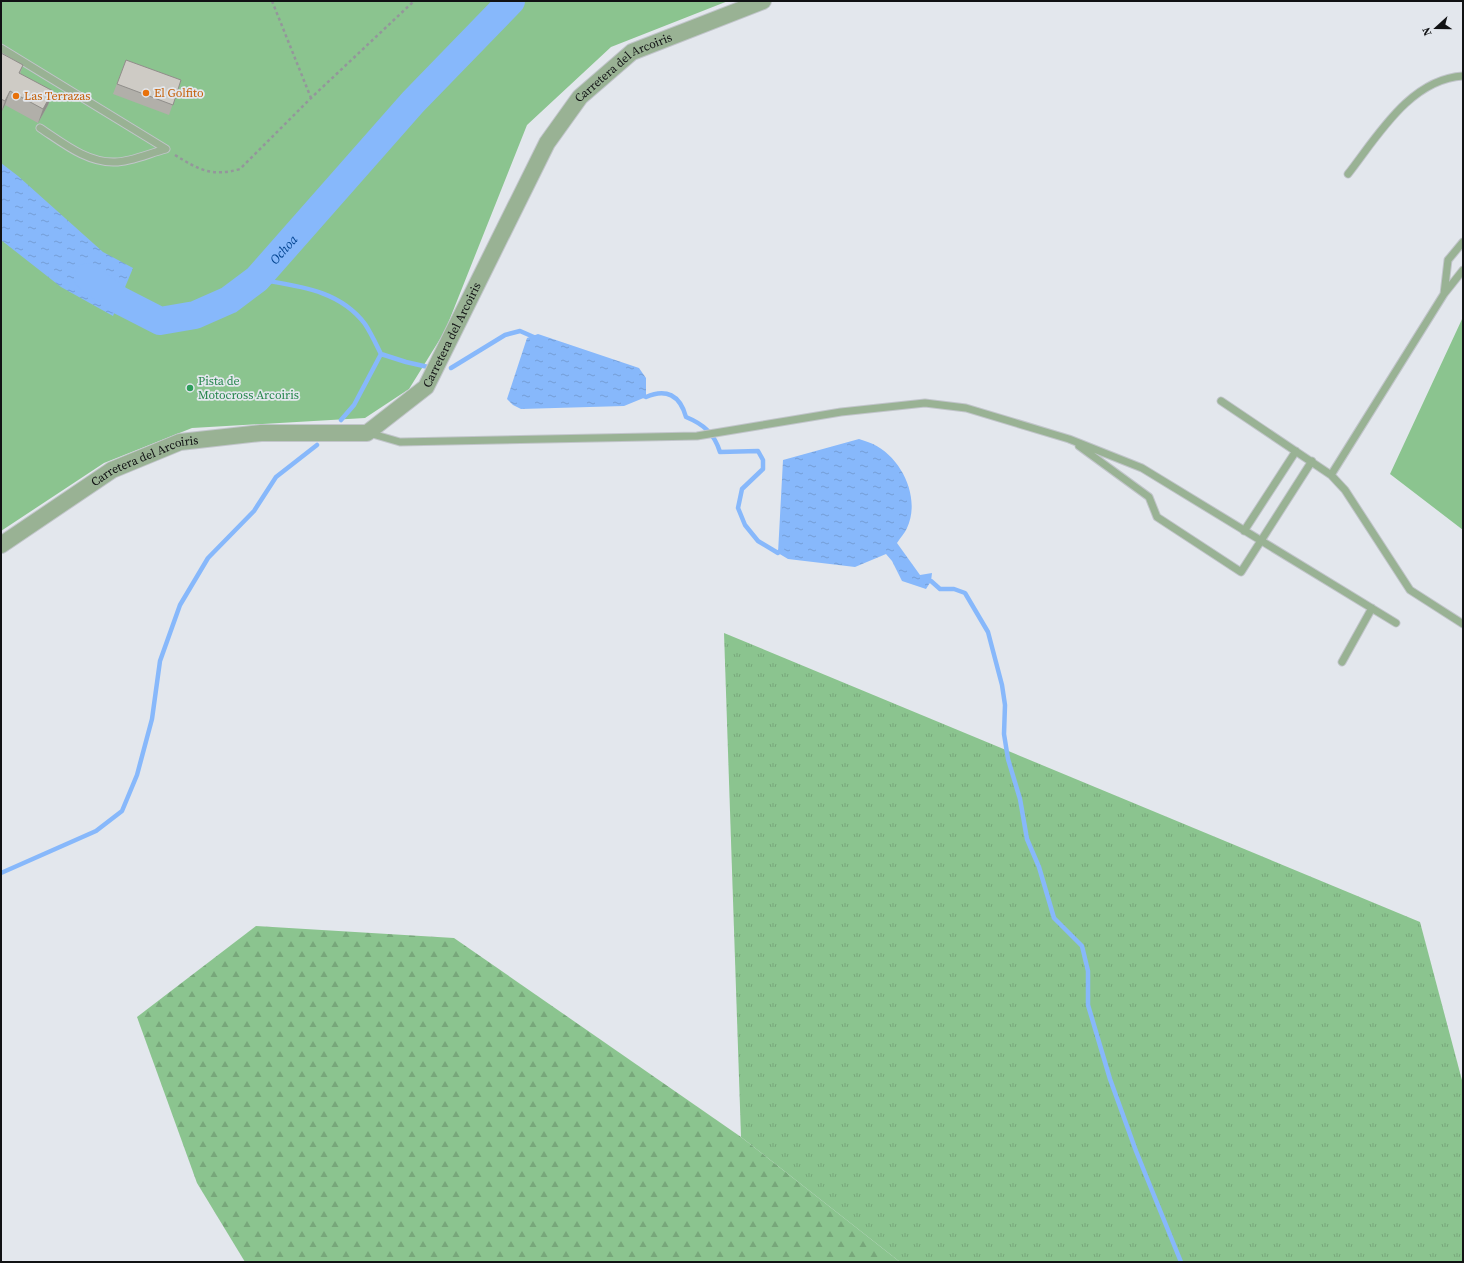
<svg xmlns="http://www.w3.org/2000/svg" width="1464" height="1263" font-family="'Source Serif 4',serif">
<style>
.grass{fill:url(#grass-tufts)}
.forest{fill:url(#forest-firs)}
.park{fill:#8bc48f}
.water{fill:url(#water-ripples)}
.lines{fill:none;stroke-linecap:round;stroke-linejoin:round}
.stream{stroke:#87b8fb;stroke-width:4.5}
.river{stroke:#87b8fb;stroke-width:28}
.service-casing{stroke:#c1c5ca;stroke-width:9}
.tertiary-casing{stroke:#c1c5ca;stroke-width:18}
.path{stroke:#94969b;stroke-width:2.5;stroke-dasharray:3 3;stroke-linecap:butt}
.service{stroke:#99b294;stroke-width:7}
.tertiary{stroke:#99b294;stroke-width:16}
.wall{fill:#b1afa9}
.shaded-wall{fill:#908e8a}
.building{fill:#cecbc5;stroke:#908e8a}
.food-dot{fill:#e8710a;stroke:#e3e7ed;stroke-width:1.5}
.leisure-dot{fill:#2e9e5b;stroke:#e3e7ed;stroke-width:1.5}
.labels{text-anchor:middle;stroke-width:3.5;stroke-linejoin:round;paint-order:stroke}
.street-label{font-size:12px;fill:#111214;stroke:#e3e7ed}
.food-label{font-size:12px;fill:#c56008;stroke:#e3e7ed;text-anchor:start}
.leisure-label{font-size:12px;fill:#27864d;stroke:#e3e7ed;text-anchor:start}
.water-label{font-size:13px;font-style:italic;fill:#004390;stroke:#e3e7ed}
</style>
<defs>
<pattern id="grass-tufts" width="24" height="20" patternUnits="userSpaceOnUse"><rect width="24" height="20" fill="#8bc48f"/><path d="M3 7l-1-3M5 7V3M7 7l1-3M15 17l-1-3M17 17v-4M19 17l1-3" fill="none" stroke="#77a77a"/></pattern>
<pattern id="forest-firs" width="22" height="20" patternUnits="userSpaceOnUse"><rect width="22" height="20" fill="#8bc48f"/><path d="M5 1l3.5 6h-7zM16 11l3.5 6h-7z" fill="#77a77a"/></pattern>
<pattern id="water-ripples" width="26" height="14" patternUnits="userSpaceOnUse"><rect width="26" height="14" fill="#87b8fb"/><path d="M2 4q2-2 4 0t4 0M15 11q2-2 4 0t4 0" fill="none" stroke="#749dd6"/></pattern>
</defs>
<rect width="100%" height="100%" fill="#e3e7ed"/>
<!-- grass -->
<path class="grass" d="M724,633L1420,922L1463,1084V1262H900L741,1137Z"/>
<!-- forest -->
<path class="forest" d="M256,926L454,938L741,1137L900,1262H245L197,1183L137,1017Z"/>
<!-- park -->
<path class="park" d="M1,1H728L611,47L527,125L445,331L409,389L365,418L192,428L104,463L1,531Z
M1463,317V530L1390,474Z"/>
<!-- water -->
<path class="water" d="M1,163L18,176L103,252L133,268L113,316L61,287L1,240Z
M538,334L639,368L646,378V397L624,406L521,409L513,405L507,399L527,338Z
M859,439C864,441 869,442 873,444C902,458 921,498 907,528C905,533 900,538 897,543L920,575L932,573L931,581L926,589L902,581L892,561L886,554L855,567L788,559L778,553L783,460Z"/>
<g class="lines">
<!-- stream -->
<path class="stream" d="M257,279C296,286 339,289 365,324C371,333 376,344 381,354L354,405L341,420
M381,354L406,362L428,367
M451,368L505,335L520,331L536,338
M641,395L646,397C666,388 680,395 686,417C703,424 714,433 720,452L758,451L763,460V469L742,489L738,508L745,525L758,541L778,553L782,549
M926,581H931L940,589H954L965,593L988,632L1002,685L1005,705L1004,734L1008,759L1020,799L1027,839L1039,867L1054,918L1082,946L1088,971V1005L1110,1079L1136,1151L1181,1262
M1,873L96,831L122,811L137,775L152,719L160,661L180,605L208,558L254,511L276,477L317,445"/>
<!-- river -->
<path class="river" id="s1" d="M88,277L119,300L160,321L195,315L229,300L257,279L413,102L511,1"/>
<defs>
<path id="service" d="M1,48L166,149C150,153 131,162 115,162C87,163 63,143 40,128
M1348,174C1377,137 1410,79 1463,76
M1463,242L1448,260L1444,294L1463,270
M1221,401L1331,475L1345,490L1410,590L1463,624
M369,433L400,442L697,436L841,412L925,403L966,408L1069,439L1142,468L1396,623
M1079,446L1149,497L1157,517L1241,572L1312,461
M1331,475L1444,294
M1244,531L1296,451
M1342,662L1372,608"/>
<g id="tertiary">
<path id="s2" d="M1,545L112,470L180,442L261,433H367L426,387L547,143L580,97L632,52L763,1"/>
</g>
</defs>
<!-- service casing -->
<use href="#service" class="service-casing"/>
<!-- tertiary casing -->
<use href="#tertiary" class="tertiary-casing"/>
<!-- path -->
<path class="path" d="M272,1L311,98
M175,155C199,170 212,177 240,169L311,98L414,1"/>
<!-- service -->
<use href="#service" class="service"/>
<!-- tertiary -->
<use href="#tertiary" class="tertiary"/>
</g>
<!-- wall -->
<path class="wall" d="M1,53L23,65L20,74L53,91L48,105L38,123L5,105L1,113Z
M126,60L181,80L169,115L113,94Z"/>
<!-- shaded-wall -->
<path class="shaded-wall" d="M10,91L5,105L1,113L5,101Z
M53,91L48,105L38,123L43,109Z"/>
<!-- building -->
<path class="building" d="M1,53L23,65L19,73L53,91L43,109L10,91L5,101L1,99Z
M126,60L181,80L173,105L117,84Z"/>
<!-- markers -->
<g class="food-dot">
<circle cx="146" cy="93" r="4"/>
<circle cx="16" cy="96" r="4"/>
</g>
<circle class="leisure-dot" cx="190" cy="388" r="4"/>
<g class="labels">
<!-- street labels -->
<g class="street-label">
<text dy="4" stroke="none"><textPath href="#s2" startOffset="852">Carretera del Arcoiris</textPath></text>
<text dy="4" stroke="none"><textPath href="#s2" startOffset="528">Carretera del Arcoiris</textPath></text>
<text dy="4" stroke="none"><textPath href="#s2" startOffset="168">Carretera del Arcoiris</textPath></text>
</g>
<!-- food labels -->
<g class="food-label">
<text x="154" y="97">El Golfito</text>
<text x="24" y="100">Las Terrazas</text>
</g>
<!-- leisure labels -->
<g class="leisure-label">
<text x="198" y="385">Pista de<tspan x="198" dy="14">Motocross Arcoiris</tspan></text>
</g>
<!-- water labels -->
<g class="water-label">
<text dy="5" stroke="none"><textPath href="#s1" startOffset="232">Ochoa</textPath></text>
</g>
</g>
<!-- border -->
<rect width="1464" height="1263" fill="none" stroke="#111214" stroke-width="4"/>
<!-- north arrow -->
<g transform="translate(1436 28) rotate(249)" stroke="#e3e7ed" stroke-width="3" paint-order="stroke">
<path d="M0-3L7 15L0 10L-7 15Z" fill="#111214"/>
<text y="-6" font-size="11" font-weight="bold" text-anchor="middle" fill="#111214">N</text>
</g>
</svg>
